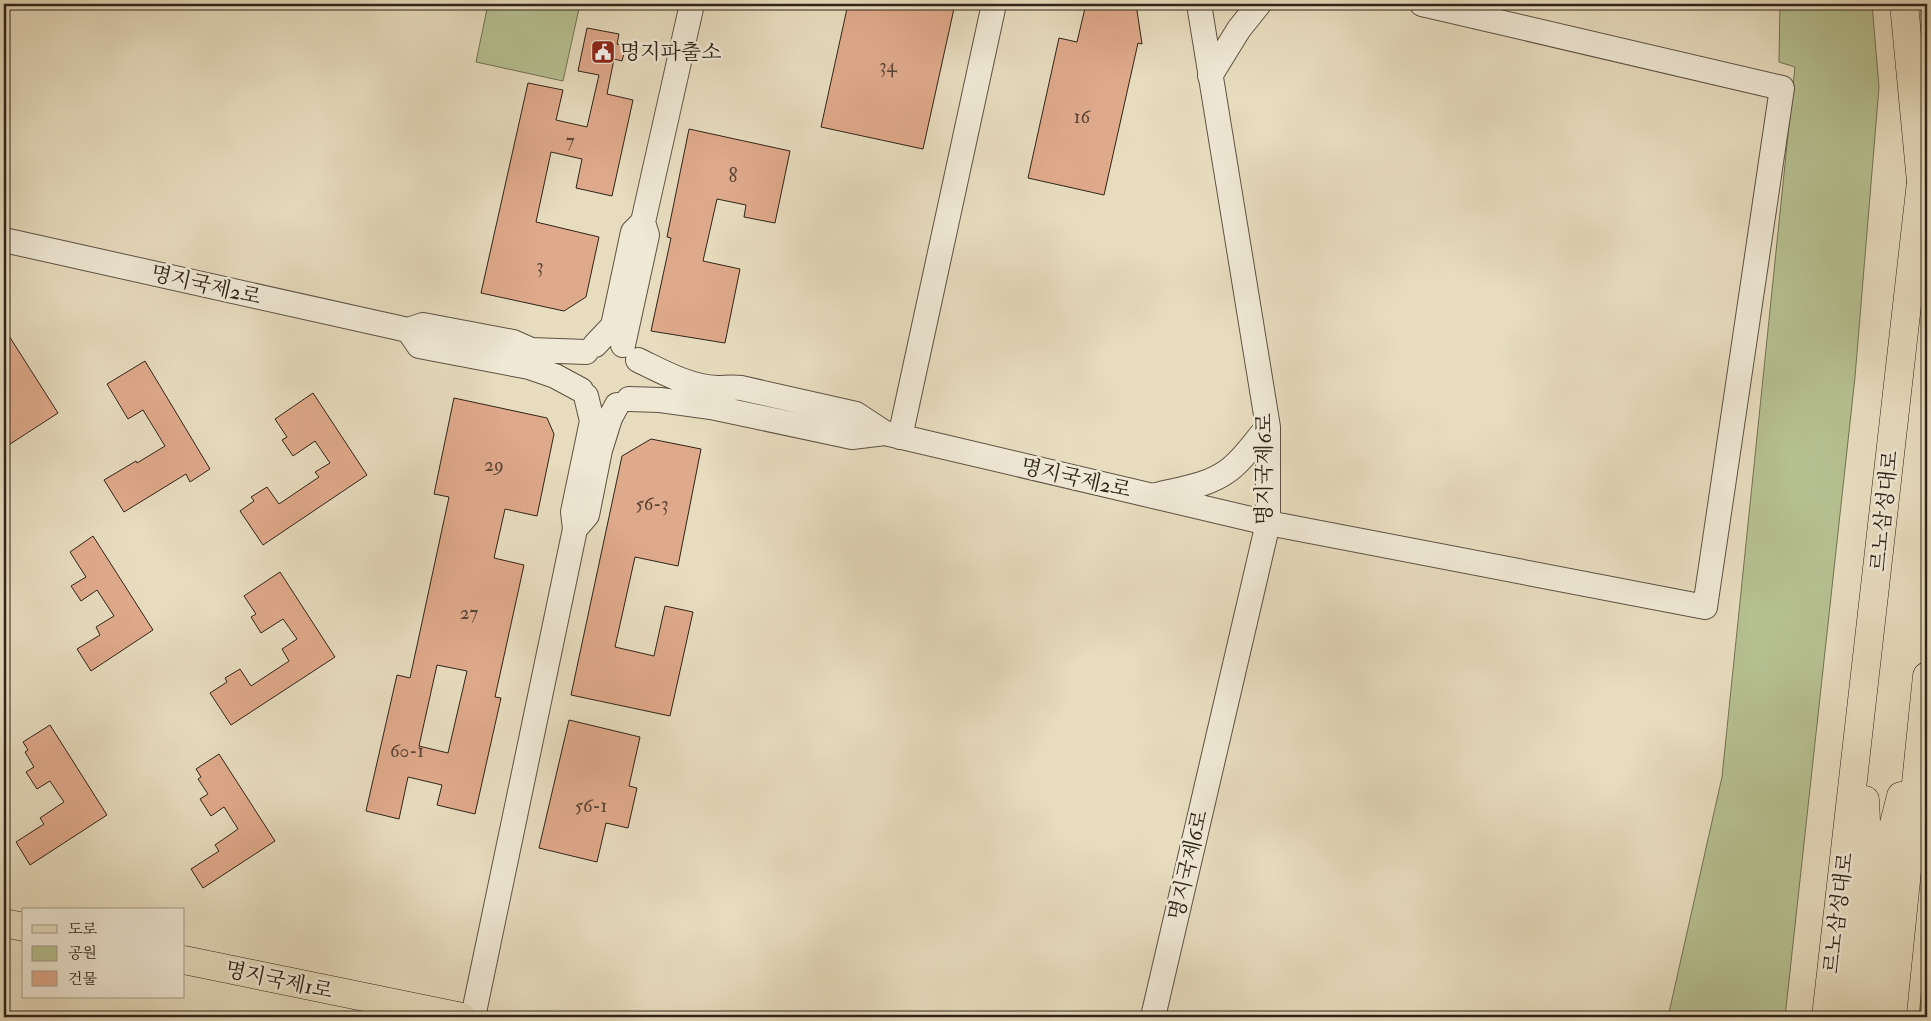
<svg xmlns="http://www.w3.org/2000/svg" width="1931" height="1021" font-family="'IM FELL Double Pica','Noto Serif KR',serif">
<style>
.green{fill:#b6c091;stroke:#727254}
.building{fill:#dfa98b;stroke:#2f2418;fill-rule:evenodd}
.lines{fill:none;stroke-linecap:round;stroke-linejoin:round}
.minor-casing{stroke:#5d5242;stroke-width:26}
.major-casing{stroke:#2f2418;stroke-width:29}
.highway-casing{stroke:#2f2418;stroke-width:29}
.minor{stroke:#efe8d5;stroke-width:24}
.major{stroke:#e7dcbe;stroke-width:28}
.highway{stroke:#e7dcbe;stroke-width:28}
.labels{text-anchor:middle;stroke-width:5;stroke-linejoin:round;paint-order:stroke}
.number-label{font-size:19px;fill:#5b4535}
.poi-label{font-size:21px;fill:#2f2418;stroke:#efe8d5;text-anchor:start}
.street-label{font-size:21px;fill:#2f2418;stroke:#efe8d5}
</style>
<rect width="100%" height="100%" fill="#e7dcbe"/>
<filter id="stains"><feTurbulence type="fractalNoise" baseFrequency=".004" numOctaves="4"/><feColorMatrix values="0 0 0 0 .2 0 0 0 0 .09 0 0 0 0 .02 0 0 0 .5 -.17"/></filter>
<radialGradient id="worn" r=".72"><stop offset=".6" stop-color="#630" stop-opacity="0"/><stop offset="1" stop-color="#630" stop-opacity=".3"/></radialGradient>
<!-- green -->
<path class="green" d="M488,4H580L563,81L476,62Z
M1780,4H1872L1879,87L1855,377L1785,1017H1668L1722,777L1795,67L1779,62Z
M1927,937V1017H1919Z"/>
<!-- building -->
<path class="building" d="M848,4H955L923,149L821,127Z
M1086,4H1136L1142,44L1138,43L1104,195L1028,178L1059,38L1077,42Z
M587,28L619,34L617,44L626,46L622,61L614,59L607,94L633,100L612,196L576,188L582,159L551,152L536,222L599,237L586,297L564,311L481,293L528,83L563,90L556,120L587,127L599,75L578,71Z
M689,129L790,151L775,223L744,217L746,205L717,199L703,261L740,269L725,343L651,331L671,238L667,237Z
M4,328L58,413L4,448Z
M145,361L210,469L190,482L186,474L124,512L104,480L136,461L137,463L165,446L143,410L128,419L107,384Z
M313,393L367,475L263,545L240,511L254,501L251,497L267,487L279,504L319,477L315,472L330,463L315,441L293,456L282,440L287,437L275,419Z
M454,398L547,418L554,434L537,516L505,509L494,558L524,565L495,697L501,698L475,814L437,805L442,785L408,777L399,819L366,811L397,675L410,678L449,497L434,494ZM437,665L467,671L448,753L419,746Z
M651,439L701,449L678,566L635,557L615,647L654,656L665,606L693,612L670,716L571,695L622,456Z
M93,536L153,630L91,671L77,649L100,635L96,627L114,616L97,590L81,601L71,586L86,577L70,552Z
M280,572L335,657L231,725L210,693L227,682L225,678L240,669L251,686L289,661L282,649L297,639L283,619L261,633L251,617L256,614L244,596Z
M569,720L640,737L629,786L637,788L628,828L606,823L597,862L539,848Z
M50,725L107,815L30,865L16,842L44,824L40,818L64,802L50,781L37,789L26,772L34,767L25,752L28,750L23,742Z
M219,754L275,841L203,888L191,869L219,851L215,845L238,829L224,807L211,816L200,799L208,794L198,779L201,777L196,769Z"/>
<g class="lines">
<defs>
<path id="minor" d="M1210,76L1239,29L1259,4
M643,222L692,4
M4,240L408,330
M595,345L613,326L633,232L643,222L647,235L623,345
M581,390L555,376L529,367L419,346L408,330L423,325L513,342L531,350L586,352
M586,396L592,421L573,512L575,529L587,515L600,450L610,418L617,405
M629,399L660,400L711,407L852,437L885,433L856,414L741,388C733,387 725,388 717,388C689,387 663,372 638,360
M885,433L1268,523L1705,607L1782,88L1422,4
M900,437L994,4
M1156,495C1180,489 1208,486 1229,470C1244,459 1255,441 1268,427
M473,1017L575,529
M1153,1017L1268,523V427L1199,4"/>
<path id="major" d="M4,923L24,927
M184,960L462,1017
M1826,1017L1921,182L1904,4
M1851,1017L1867,843L1865,800
M1873,1017L1886,855L1901,796
M1892,1017L1927,676"/>
<path id="highway" d="M1921,182L1927,144"/>
</defs>
<!-- minor casing -->
<use href="#minor" class="minor-casing"/>
<!-- major casing -->
<use href="#major" class="major-casing"/>
<!-- highway casing -->
<use href="#highway" class="highway-casing"/>
<!-- minor -->
<use href="#minor" class="minor"/>
<!-- major -->
<use href="#major" class="major"/>
<!-- highway -->
<use href="#highway" class="highway"/>
</g>
<!-- icons -->
<defs>
<symbol id="civic-square" viewBox="-11 -11 22 22"><rect x="-9" y="-9" width="18" height="18" rx="4" fill="#8f2418" stroke="#efe8d5"/><path d="M-.6-6.5H3V-4.5H.6V-3L4-1V1h2V6H-6V1h2V-1L-.6-3ZM-1.2 2.5V6h2.4V2.5Z" fill="#fff"/></symbol>
</defs>
<g fill-rule="evenodd">
<use href="#civic-square" x="589" y="38" width="28" height="28"/>
</g>
<g class="labels">
<!-- number labels -->
<g class="number-label">
<text x="888" y="72">34</text>
<text x="1082" y="123">16</text>
<text x="570" y="147">7</text>
<text x="733" y="182">8</text>
<text x="540" y="272">3</text>
<text x="494" y="471">29</text>
<text x="652" y="510">56-3</text>
<text x="469" y="619">27</text>
<text x="407" y="757">60-1</text>
<text x="591" y="812">56-1</text>
</g>
<!-- poi labels -->
<g class="poi-label">
<text x="620" y="59">명지파출소</text>
</g>
<!-- street labels -->
<g class="street-label">
<text transform="translate(206 285) rotate(13)" y="7">명지국제2로</text>
<text transform="translate(1264 469) rotate(-90)" y="7">명지국제6로</text>
<text transform="translate(1076 478) rotate(13)" y="7">명지국제2로</text>
<text transform="translate(1884 511) rotate(-84)" y="7">르노삼성대로</text>
<text transform="translate(1188 865) rotate(-77)" y="7">명지국제6로</text>
<text transform="translate(1838 913) rotate(-83)" y="7">르노삼성대로</text>
<text transform="translate(279 980) rotate(12)" y="7">명지국제1로</text>
</g>
</g>
<!-- margin -->
<rect width="1931" height="1021" fill="none" stroke="#e7dcbe" stroke-width="20"/>
<rect x="5" y="5" width="1921" height="1011" fill="none" stroke="#2f2418" stroke-width="2.5"/>
<rect x="10" y="10" width="1911" height="1001" fill="none" stroke="#2f2418"/>
<!-- legend -->
<rect x="22" y="908" width="162" height="90" fill="#efe8d5" stroke="#a29a89"/>
<rect x="32" y="925" width="25" height="8" fill="#e7dcbe" stroke="#a29a89"/>
<text x="68" y="934" font-size="15" fill="#2f2418">도로</text>
<rect x="32" y="946" width="25" height="15" fill="#b6c091" stroke="#a29a89"/>
<text x="68" y="958" font-size="15" fill="#2f2418">공원</text>
<rect x="32" y="971" width="25" height="15" fill="#dfa98b" stroke="#a29a89"/>
<text x="68" y="984" font-size="15" fill="#2f2418">건물</text>
<rect width="100%" height="100%" filter="url(#stains)"/>
<rect width="100%" height="100%" fill="url(#worn)"/>
</svg>
